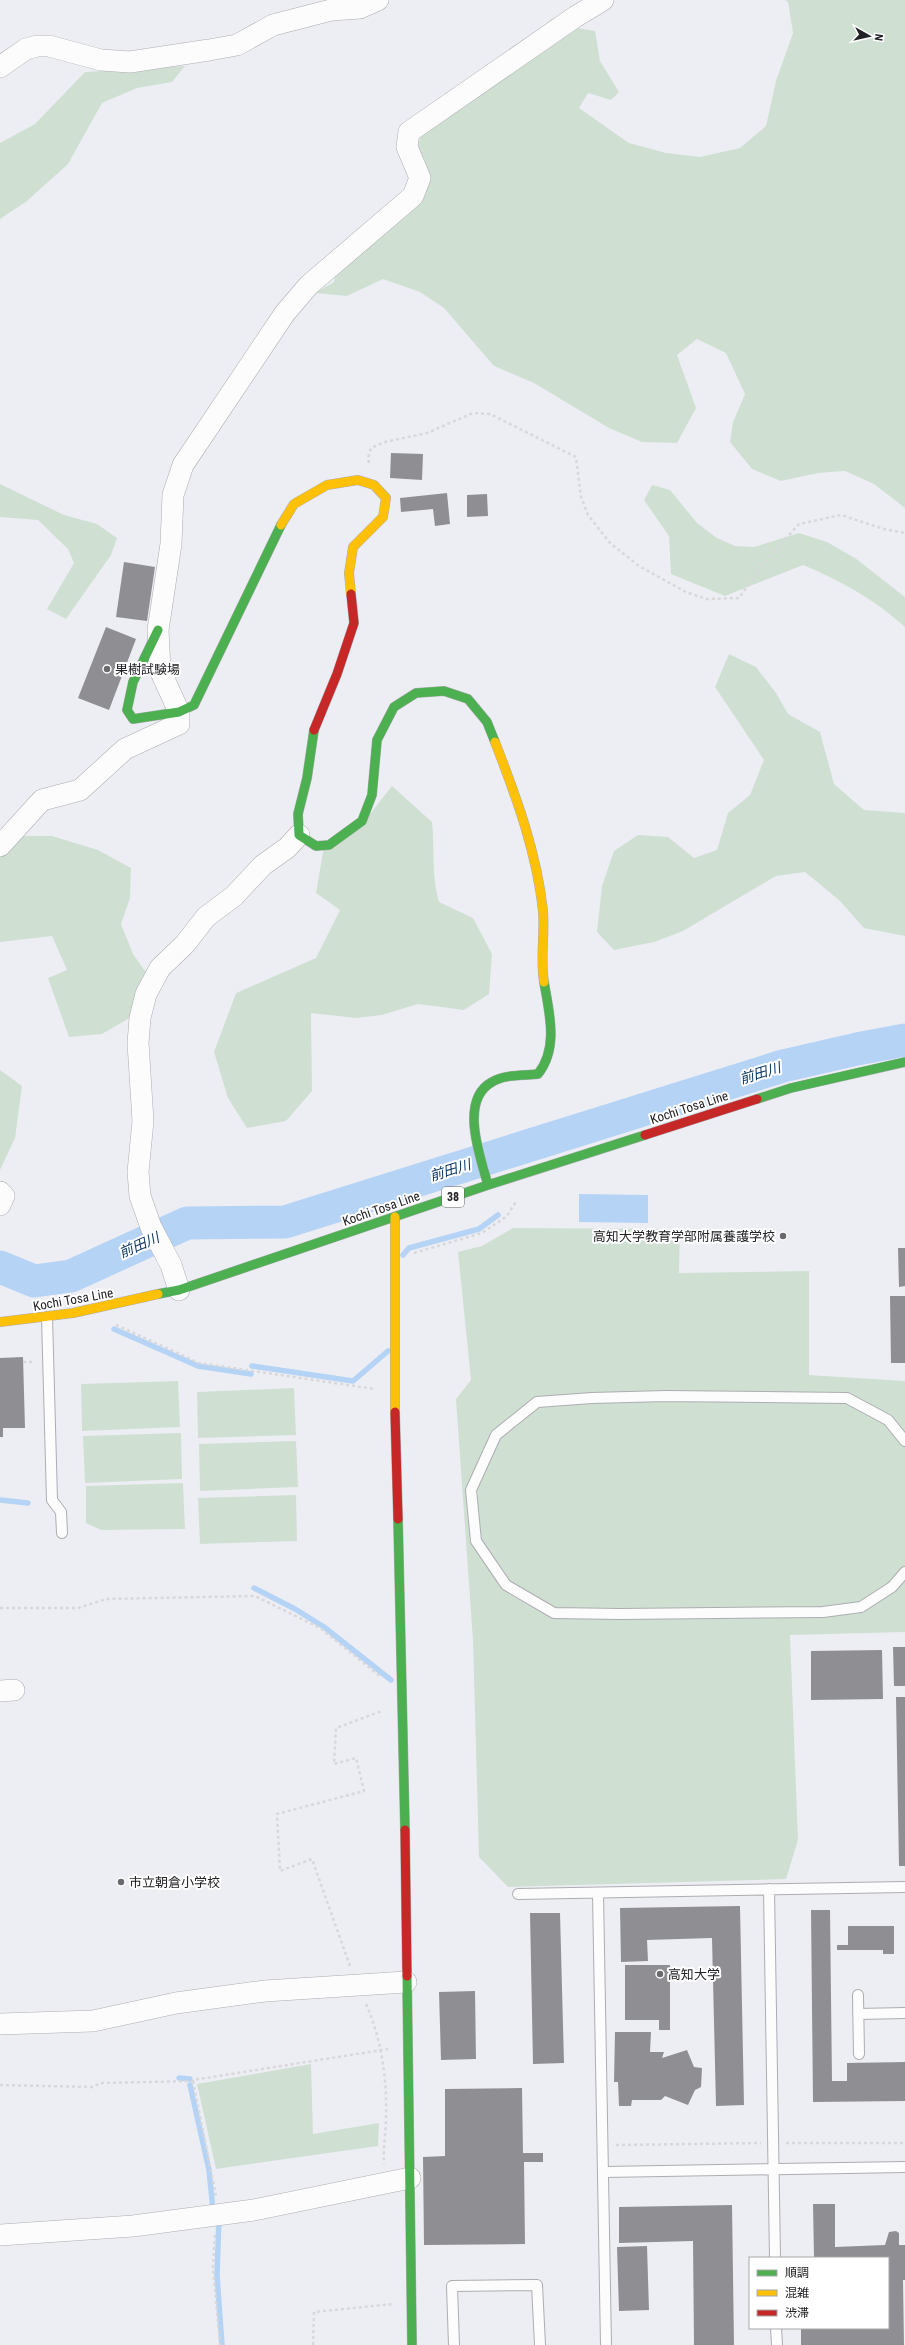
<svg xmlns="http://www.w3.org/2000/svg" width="905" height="2345" font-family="'Roboto Condensed','Noto Sans JP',sans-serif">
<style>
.green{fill:#cfe0d3}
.water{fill:#b5d3f5}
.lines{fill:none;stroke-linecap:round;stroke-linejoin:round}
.stream{stroke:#b5d3f5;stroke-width:5.5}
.river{stroke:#b5d3f5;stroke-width:33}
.building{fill:#8f8f93}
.lane-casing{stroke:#adadb1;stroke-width:12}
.street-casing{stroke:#adadb1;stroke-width:22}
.fast-casing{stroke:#adadb1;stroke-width:10}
.slow-casing{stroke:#adadb1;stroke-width:10}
.jam-casing{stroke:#adadb1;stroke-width:10}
.path{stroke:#d8d8da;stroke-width:2.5;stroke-dasharray:3 3;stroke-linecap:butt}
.lane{stroke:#fcfcfd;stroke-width:10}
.street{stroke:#fcfcfd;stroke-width:21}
.fast{stroke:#4caf50;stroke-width:9}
.slow{stroke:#ffc107;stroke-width:9}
.jam{stroke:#c62828;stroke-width:9}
.poi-dot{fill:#69696e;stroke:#fff;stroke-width:1.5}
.labels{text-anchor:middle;stroke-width:4;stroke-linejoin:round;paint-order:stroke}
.shield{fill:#fff;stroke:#646467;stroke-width:1}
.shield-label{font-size:12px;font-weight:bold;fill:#222226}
.poi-label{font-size:13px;fill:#222226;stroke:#fff;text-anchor:start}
.street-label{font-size:13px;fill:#222226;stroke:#fff}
.water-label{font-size:14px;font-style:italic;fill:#07335e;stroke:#fff}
</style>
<rect width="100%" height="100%" fill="#edeef4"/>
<!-- green -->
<path class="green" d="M785,0H905V508L874,484L845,471L818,473L781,481L752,469L730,442L733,422L745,394L726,353L697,339L677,355L696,408L677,443L642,442L609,428L534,383L494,366L444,308L420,292L383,279L347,296L315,293L334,282L337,257L427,175L417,148L424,125L445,93L476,79L502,62L553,18L572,27L595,31L600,61L619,92L611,100L588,93L579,108L629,143L666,153L700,157L740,148L766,126L776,81L793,33L788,2Z
M185,66L172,82L137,88L102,103L68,164L27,201L0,219V143L35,124L85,72Z
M0,484L64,515L97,524L117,538L111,555L66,619L47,609L74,563L68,549L38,520L0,517Z
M652,485L670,490L697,523L717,538L735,546L754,547L799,533L827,542L855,558L905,597V627C874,599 841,581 803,565L725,596L671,574L669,536L644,500Z
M729,654L756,667L776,693L788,714L820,732L834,784L864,810L905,813V936L864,928L839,900L805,872L776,876L683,931L654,942L614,950L597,932L602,886L614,851L638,835L668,837L694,858L717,850L728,813L750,795L764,760L715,687Z
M392,786L432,822C435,850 431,875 439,902L473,918L492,954L489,994L464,1010L418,1004L382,1015L356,1018L311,1013L312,1091L286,1121L247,1128L228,1098L214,1052L236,993L316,958L340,910L316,893L324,846L359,828Z
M7,836H52L98,850L131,868L130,898L121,924L133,954L150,978L133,1016L102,1034L69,1037L48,978L67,970L52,936L0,942V842Z
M0,1070L22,1086L15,1138L0,1170Z
M513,1228L680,1229L679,1273L809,1271V1375L905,1381V1632L790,1635L798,1840L786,1879L508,1887L479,1857L473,1641L456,1399L471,1380L458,1252L482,1246Z
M178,1381L180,1427L82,1431L81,1384Z
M294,1388L296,1435L198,1438L197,1392Z
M181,1433L182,1479L85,1483L83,1436Z
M296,1441L298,1487L200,1491L199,1444Z
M183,1483L185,1529L101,1530L86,1523V1486Z
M296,1495L297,1541L200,1544L198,1498Z
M311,2064L313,2134L379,2123L378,2146L216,2169L197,2084Z"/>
<!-- water -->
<path class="water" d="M579,1194L648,1195V1223L579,1222Z"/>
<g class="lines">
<!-- stream -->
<path class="stream" d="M403,1255L409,1248L479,1229L498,1215
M114,1329L198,1366L251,1374
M252,1366L353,1381L388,1351
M0,1500L28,1503
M254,1588L295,1609L324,1627L391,1680
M179,2078L190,2079
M190,2085L209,2170L213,2210
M219,2218L217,2275L222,2345"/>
<!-- river -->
<path class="river" d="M0,1267L34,1281L71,1276L187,1223L285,1222L783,1066L857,1049L905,1040"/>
</g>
<!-- building -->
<path class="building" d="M391,453L423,454L422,480L390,478Z
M447,493L450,524L435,526L433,509L401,512L400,498Z
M487,494L488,516L467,517V495Z
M124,562L155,567L147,621L116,617Z
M106,627L136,639L109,710L78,698Z
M898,1248H905V1286L899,1287Z
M890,1296H905V1363H891Z
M23,1357L25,1428H3V1437H0V1358Z
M893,1647H905V1686H894Z
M882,1650L883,1699L811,1700V1651Z
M896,1697H905V1866H899Z
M740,1906L744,2105L716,2106L712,1938L647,1940L648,1961L621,1962L620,1908Z
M811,1910H830L832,2081H847V2063L905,2062V2101L813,2102Z
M530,1913H560L564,2063L533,2064Z
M848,1926H894V1954H883V1950H837V1945H848Z
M625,1965H670V2030H659V2020H625Z
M475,1991L476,2059L441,2060L439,1992Z
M615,2032H651L650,2052H664L662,2058L687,2050L694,2067L702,2068L701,2087L695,2090L688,2105L665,2096L661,2100H632L631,2106H619L618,2082H614Z
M522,2088L523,2153H543V2162H524L525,2244L424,2245L423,2157L445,2156V2089Z
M813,2204H835V2247L885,2245L889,2232L896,2231L899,2233V2245H905V2280H903L904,2345H801V2328H888V2258H814Z
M732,2205L734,2345H694L693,2241L619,2243V2207Z
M647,2246L649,2310L619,2311L617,2247Z"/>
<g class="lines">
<defs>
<path id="lane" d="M47,1317L52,1500L61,1512L62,1533
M905,1441L888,1420L847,1398L666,1396L592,1398L537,1402L496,1435L471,1490L476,1541L506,1585L554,1613L620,1614L823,1612L861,1607L892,1587L905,1572
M769,1889L775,2258
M598,1893L606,2345
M518,1894L905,1887
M858,1995L859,2054
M858,2014L905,2013
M604,2172L905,2167
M776,2328L777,2345
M454,2345L452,2286L537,2285L540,2345"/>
<path id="street" d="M0,67L26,49L37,46H49L101,60L130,62L209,50L237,45L273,25L331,10L360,8L378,0
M0,846L42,800L80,790L125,749L179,724V712L160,670L158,630L171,544L173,495L183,465L285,313L309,285L413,196L420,178L407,147L409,132L575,17L603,0
M0,1192L4,1196L0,1205
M179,1290L171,1265L151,1227L140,1196L138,1172L143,1121L138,1043L140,1018L146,994L160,968L185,944L206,917L234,896L263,865L287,848L299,835
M0,1691L14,1690
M0,2024L93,2021L176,2003L265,1991L406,1982
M0,2235L133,2226L254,2210L410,2178"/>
<path id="fast" d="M158,630L133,682L127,710L133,719L179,712L194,705L281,525
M314,730L307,778L298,814L299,835L316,846L329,845L362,821L372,795L377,740L394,707L416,693L444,691L468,699L487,722L495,742
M757,1099L791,1088L905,1062
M488,1185C480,1156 459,1100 492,1082C505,1074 524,1076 538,1074C559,1048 549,1012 544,982
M158,1294L179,1290L488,1185L645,1135
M398,1519L405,1830
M407,1976L412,2345"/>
<path id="slow" d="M281,525L294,504L327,485L358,480L374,485L386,498L383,517L353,547L349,573L351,594
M495,742C516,796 537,853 543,911C545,935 540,958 544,982
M395,1217V1412
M0,1322L73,1313L158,1294"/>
<path id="jam" d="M314,730L337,674L354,623L351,594
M645,1135L757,1099
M395,1412L398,1519
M405,1830L407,1976"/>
</defs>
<!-- lane casing -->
<use href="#lane" class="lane-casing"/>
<!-- street casing -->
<use href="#street" class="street-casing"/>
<!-- fast casing -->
<use href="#fast" class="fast-casing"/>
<!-- slow casing -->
<use href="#slow" class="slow-casing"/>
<!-- jam casing -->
<use href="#jam" class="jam-casing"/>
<!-- path -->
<path class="path" d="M369,463L368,458L371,448L385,442L427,433L473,413L490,414L576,457L581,497L588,515L610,543L639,566L686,592L706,599L739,598L766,560L799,524L841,515L884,529L905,533
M414,1253L482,1233L507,1216L517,1200
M116,1325L199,1363L375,1389
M23,1362H34
M0,1608H78L106,1599L255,1596L320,1628L381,1677
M350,1966L312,1859L280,1871L277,1814L364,1791L356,1758L334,1764L336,1728L382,1711
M366,2004C381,2038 387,2077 386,2115C386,2131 383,2148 384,2164
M193,2081L216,2196
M0,2085L93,2087L100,2083L193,2081V2080L388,2049
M786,2143H905
M616,2145L761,2143
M215,2235L213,2267L220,2345
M313,2345L314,2312L393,2304"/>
<!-- lane -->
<use href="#lane" class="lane"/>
<!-- street -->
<use href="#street" class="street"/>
<!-- fast -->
<use href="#fast" class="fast"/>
<!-- slow -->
<use href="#slow" class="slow"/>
<!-- jam -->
<use href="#jam" class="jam"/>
</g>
<!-- markers -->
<g class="poi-dot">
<circle cx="107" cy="669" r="4"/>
<circle cx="783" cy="1236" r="4"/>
<circle cx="121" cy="1882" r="4"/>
<circle cx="660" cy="1974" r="4"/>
</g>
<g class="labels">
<!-- shield labels -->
<rect class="shield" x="442" y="1187" width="22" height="20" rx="3"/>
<g class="shield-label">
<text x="453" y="1201">38</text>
</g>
<!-- poi labels -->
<g class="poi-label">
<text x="115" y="674">果樹試験場</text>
<text x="775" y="1241" text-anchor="end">高知大学教育学部附属養護学校</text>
<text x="129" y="1887">市立朝倉小学校</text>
<text x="668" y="1979">高知大学</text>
</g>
<!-- street labels -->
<g class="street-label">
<text transform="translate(689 1107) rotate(-18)" y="5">Kochi Tosa Line</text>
<text transform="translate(381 1208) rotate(-19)" y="5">Kochi Tosa Line</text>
<text transform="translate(73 1299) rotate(-10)" y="5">Kochi Tosa Line</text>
</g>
<!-- water labels -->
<g class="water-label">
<text transform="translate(760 1073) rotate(-17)" y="5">前田川</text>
<text transform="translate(450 1170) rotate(-17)" y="5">前田川</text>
<text transform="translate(139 1245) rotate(-24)" y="5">前田川</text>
</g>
</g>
<!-- legend -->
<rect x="749" y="2257" width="140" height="72" fill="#ffffff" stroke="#a7a7a8"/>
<rect x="757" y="2270" width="20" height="6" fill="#4caf50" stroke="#a7a7a8"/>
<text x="785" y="2277" font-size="12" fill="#222226">順調</text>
<rect x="757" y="2290" width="20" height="6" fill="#ffc107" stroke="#a7a7a8"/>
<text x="785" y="2297" font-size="12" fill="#222226">混雑</text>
<rect x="757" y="2310" width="20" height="6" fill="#c62828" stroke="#a7a7a8"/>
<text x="785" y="2317" font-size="12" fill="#222226">渋滞</text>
<!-- north arrow -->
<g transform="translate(869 36) rotate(98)" stroke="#ffffff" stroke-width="3" paint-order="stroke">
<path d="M0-3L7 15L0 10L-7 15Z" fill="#222226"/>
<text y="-6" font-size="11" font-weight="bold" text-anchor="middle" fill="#222226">N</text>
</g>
</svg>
